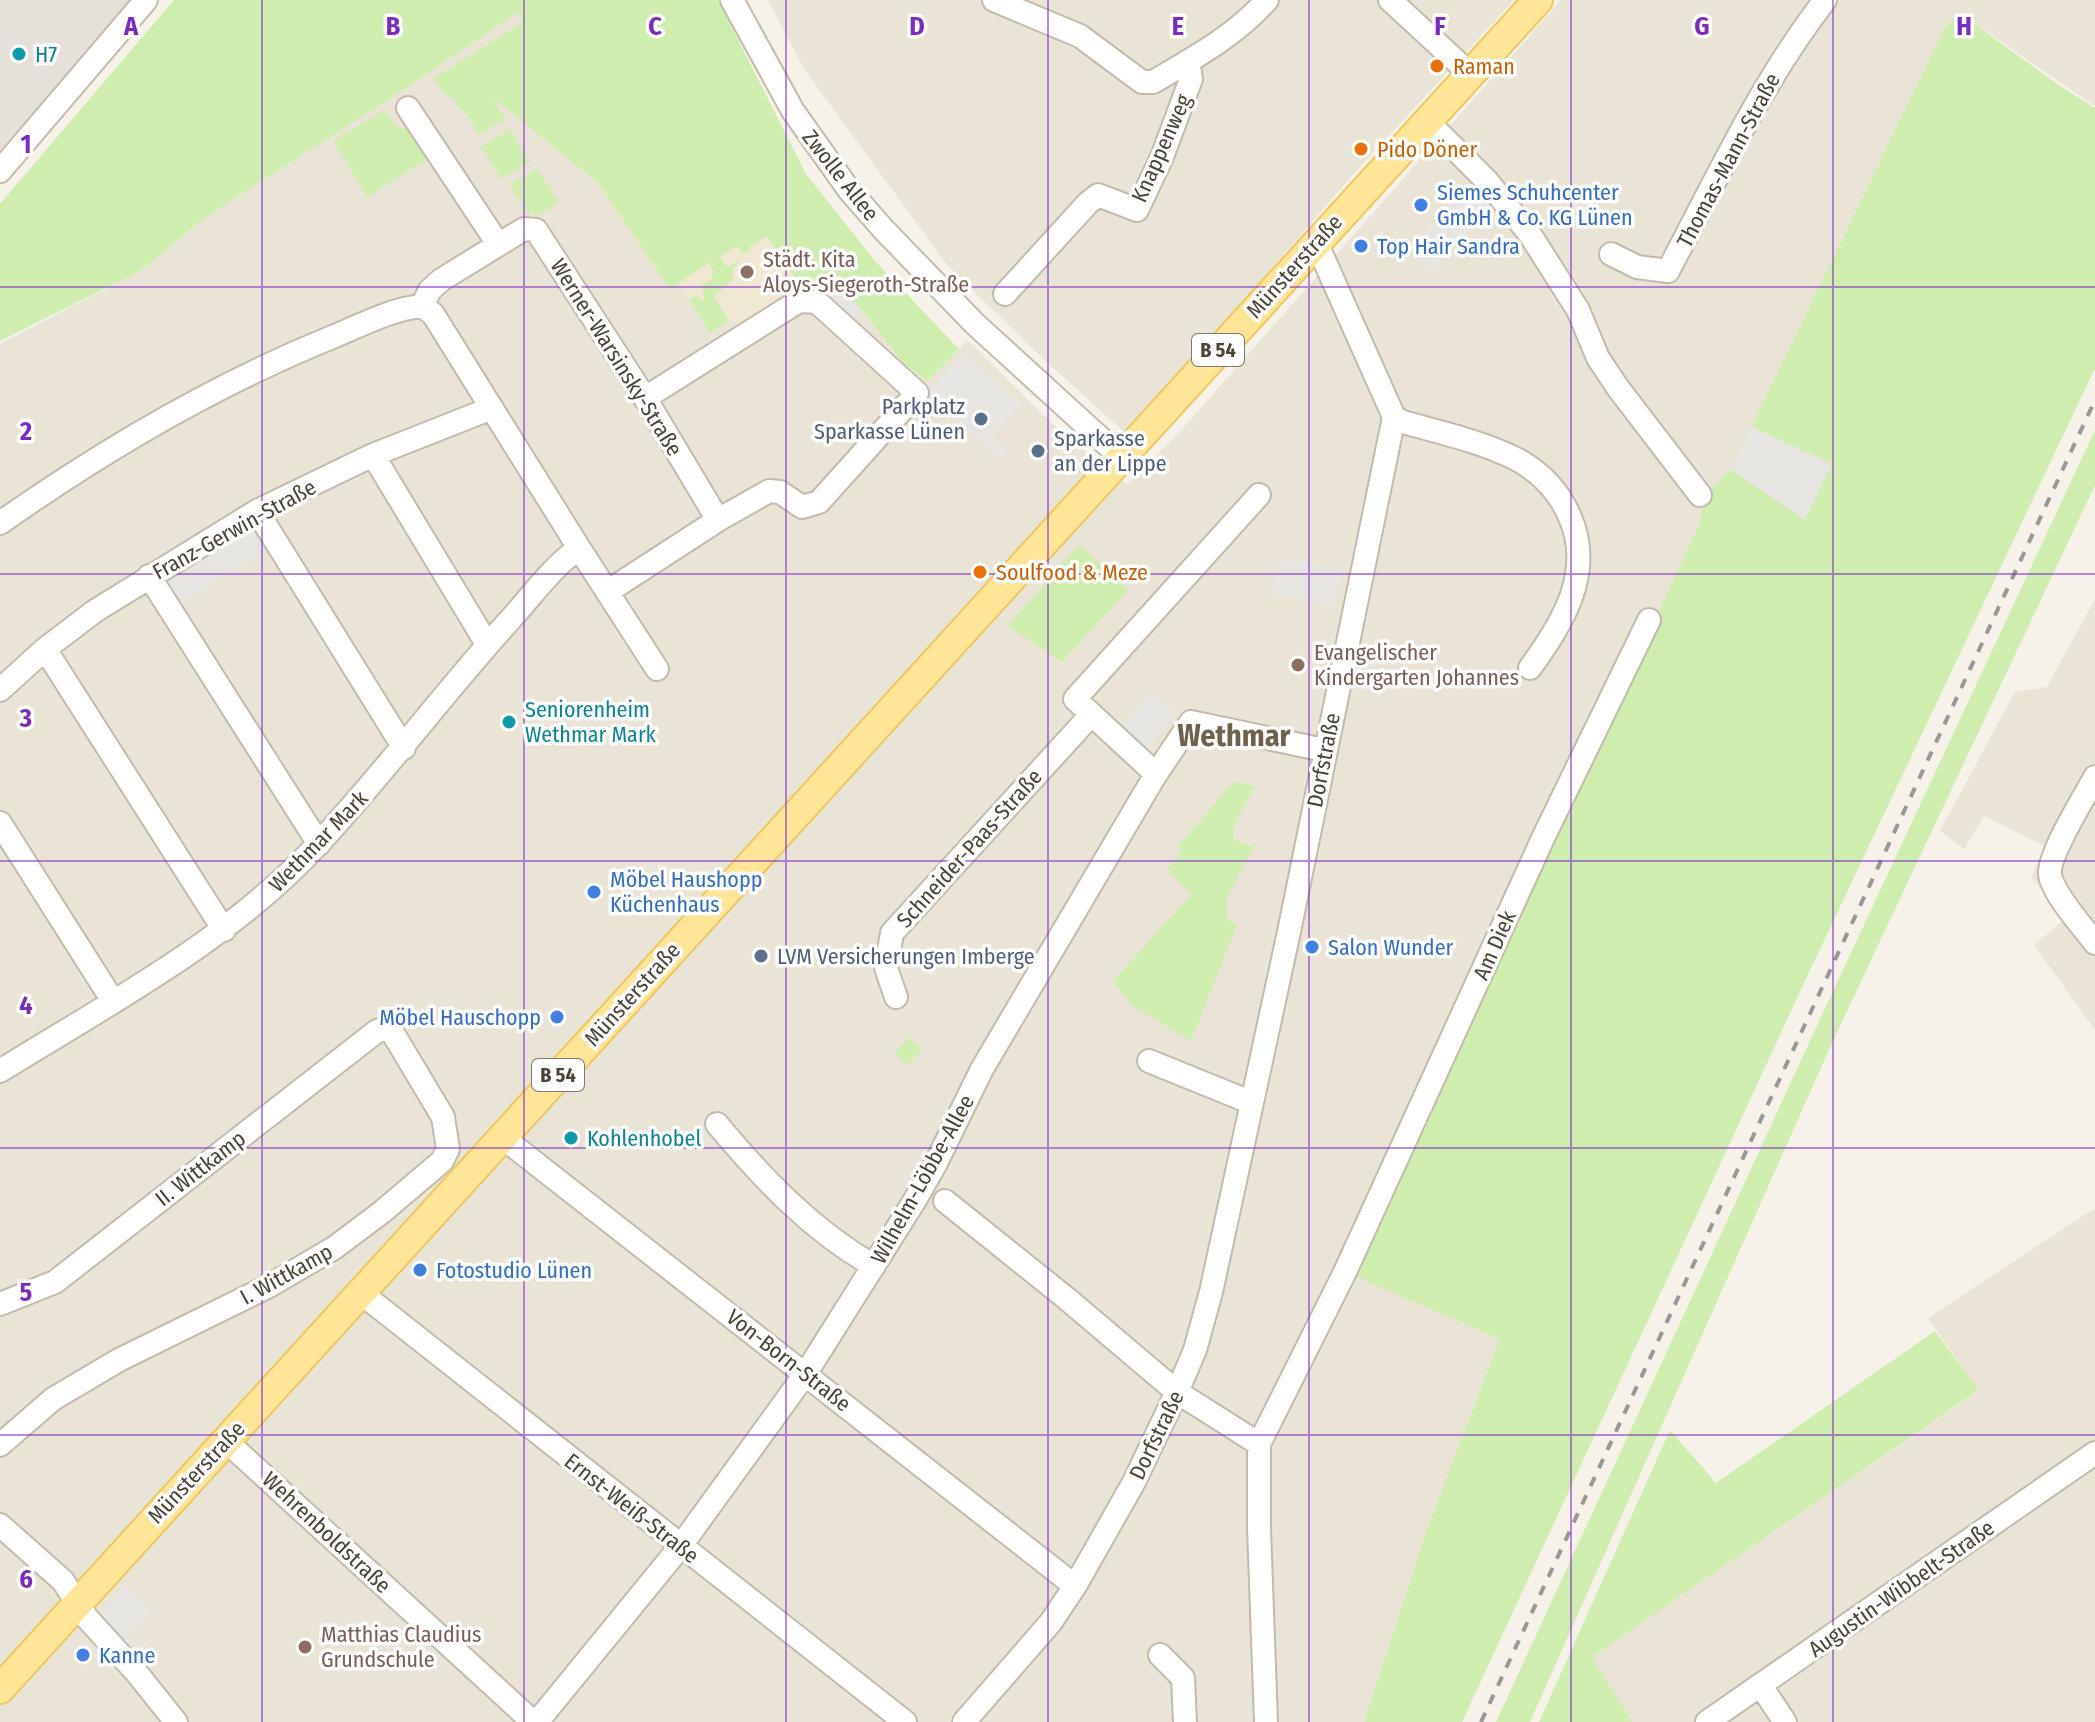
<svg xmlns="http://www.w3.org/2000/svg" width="2095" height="1722" font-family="'Fira Sans Condensed',sans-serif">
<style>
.residential{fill:#eae4d7}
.industrial{fill:#e5e1da}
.education{fill:#f0e8d2}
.green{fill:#cfedaf}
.parking{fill:#e7e5e1}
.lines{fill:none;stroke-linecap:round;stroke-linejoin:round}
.minor-casing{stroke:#c2bbaa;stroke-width:26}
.major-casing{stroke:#edc75f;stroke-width:32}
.minor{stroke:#fff;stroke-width:22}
.major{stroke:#ffe598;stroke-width:28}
.rail{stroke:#989898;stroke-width:4;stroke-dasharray:10 10;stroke-linecap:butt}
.grid{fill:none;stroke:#7b2cbf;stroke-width:2;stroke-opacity:0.55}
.culture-dot{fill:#0f9aa8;stroke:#fff;stroke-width:3}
.food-dot{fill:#e8710a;stroke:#fff;stroke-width:3}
.shop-dot{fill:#3f7fe0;stroke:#fff;stroke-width:3}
.education-dot{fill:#8d6e63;stroke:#fff;stroke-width:3}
.service-dot{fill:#5c6f8a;stroke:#fff;stroke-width:3}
.labels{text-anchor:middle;stroke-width:7;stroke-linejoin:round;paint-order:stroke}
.shield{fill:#fff;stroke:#807b72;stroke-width:2}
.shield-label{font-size:20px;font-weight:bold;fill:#4a4336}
.culture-label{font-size:22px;fill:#0d838f;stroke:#fff;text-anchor:start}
.food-label{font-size:22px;fill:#c56008;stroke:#fff;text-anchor:start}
.street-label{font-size:22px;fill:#4a4336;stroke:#fff}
.shop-label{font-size:22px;fill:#366cbe;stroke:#fff;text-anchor:start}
.education-label{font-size:22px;fill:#785e54;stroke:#fff;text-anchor:start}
.service-label{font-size:22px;fill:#4e5e75;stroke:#fff;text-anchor:start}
.district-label{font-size:30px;font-weight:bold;fill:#6e624d;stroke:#fff}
.grid-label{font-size:26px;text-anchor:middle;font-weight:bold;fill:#7b2cbf;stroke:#fff;stroke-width:7;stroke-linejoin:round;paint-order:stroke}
</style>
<rect width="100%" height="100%" fill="#f6f2e9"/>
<!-- residential -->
<path class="residential" d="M768,0H1514L1350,178L1226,321L1124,432L1036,352L948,266L804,69Z
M1561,0H2095V106L1958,12L1944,29L1731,469L1704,498L1699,525L1350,1273L1500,1339L1428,1526L1364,1722H0V344L142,270L204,218L396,95L517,13L552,56L490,95L598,183L669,288L770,224L857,304L904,364L928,381L967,340L1055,426L1128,485L1184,427Z
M2095,599V1030L2034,945L2065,919L2031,877L2046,847L1984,816L1964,849L1940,831L2015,692L2047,687Z
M2095,1208V1722H1632L1591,1657L1979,1391L1928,1318Z"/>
<!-- industrial -->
<path class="industrial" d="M0,0H135L0,155Z"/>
<!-- education -->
<path class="education" d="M770,224L808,286L739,329L732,319L710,333L678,282Z"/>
<!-- green -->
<path class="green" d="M174,0H718L806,174L875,261L959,349L928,381L904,364L857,304L820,294L808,286L785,300L782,296L799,285L767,236L749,247L750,250L743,254L737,246L720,256L727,267L741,260L734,267L732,276L735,278L714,296L729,321L710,333L689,299L697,296L701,301L705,299L701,285L712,279L713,271L710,262L670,289L598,183L492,97L505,119L479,135L465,111L462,112L454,99L445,95L434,78L523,22L517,13L396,95L204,218L142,270L0,341V204Z
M1958,12L2060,86L2095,108V368L1805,981L1462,1722H1364L1428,1526L1500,1339L1350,1274L1699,525L1704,498L1731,469L1944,29Z
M385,110L398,128L416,129L433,155L367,197L333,141Z
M510,129L530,162L501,179L481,147Z
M537,168L559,203L536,216L532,211L528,214L510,185Z
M2095,430V485L1832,1043L1530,1722H1496L1821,1017Z
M1079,545L1128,590L1062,662L1008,626Z
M1234,782L1255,786L1233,827L1234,840L1254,847L1227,897V920L1237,925L1191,1041L1133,1006L1113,981L1192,894L1167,870L1183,851L1178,846Z
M909,1037L922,1049L908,1065L894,1054Z
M1935,1331L1979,1390L1592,1657L1632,1722H1539L1670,1430L1716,1483Z"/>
<!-- parking -->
<path class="parking" d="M1471,182L1494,203L1432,271L1410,249Z
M840,290L862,311L849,323L820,294Z
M964,352L1021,404L992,435L1008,450L1000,459L927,393Z
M1751,426L1832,464L1805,520L1731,470Z
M250,526L257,528L269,547L173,607L160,577Z
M1279,558L1341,569L1335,605L1272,594Z
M1152,695L1177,713L1148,747L1123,727Z
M127,1586L152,1610L127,1635L150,1661L144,1668L99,1615Z"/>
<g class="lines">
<defs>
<path id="minor" d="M732,0L793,111L849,190L884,230L975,324L1122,458
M994,0L1080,36L1142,82H1153C1194,58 1235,36 1267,0
M1390,0L1469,73
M408,108L498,244
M1426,120L1488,182L1531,236L1578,310L1598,358L1618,388L1700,495
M0,171L146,0
M1611,254L1637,267L1668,271C1717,178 1761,83 1825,0
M1005,294L1088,203L1098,195L1137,210L1162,157L1191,79L1188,61
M422,306L430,290L441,280L524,229L536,230L645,398L718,520
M1394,417L1403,422C1442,433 1484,442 1520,461C1542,474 1559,492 1569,515C1595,571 1563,623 1530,668
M373,455L487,644
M257,511L404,748
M0,523C104,450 212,386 330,338C360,326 390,309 422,306L433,314L579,548C551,568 532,596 508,622C443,694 385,772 319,843C230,940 111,1002 0,1071
M579,548L657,669
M149,576L319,844
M607,592L718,520L769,491L780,492L802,507L819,502L917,393L817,302L799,301L645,398
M45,649L224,930
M0,690L45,649L95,611L257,511L373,455L492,408
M1156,774L1075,699L1259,495
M2095,777C2085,796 2048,855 2050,874C2052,893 2083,927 2095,943
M0,823L113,1001
M896,997L886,968L892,933L1091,715
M1149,1061L1250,1102
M717,1124C762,1178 812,1231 874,1266
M502,1137L1075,1586
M945,1201L1066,1298L1177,1392L1259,1444L1345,1272L1544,836L1649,620
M361,1293L905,1722
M0,1304L55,1282L377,1031L387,1028L391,1030L443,1117L448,1149L442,1161L382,1212L334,1248L269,1286L119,1360L53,1399L0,1445
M226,1441L533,1722
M1259,1444V1528L1266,1722
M0,1525L63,1581L87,1618L136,1672L176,1722
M1160,1655L1183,1678L1185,1722
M1761,1686L1785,1722
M537,1722L680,1547L806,1373L915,1200L936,1163L982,1069L1156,774L1191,722L1324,750
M964,1722L1051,1622L1075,1586L1134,1482L1177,1392L1195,1350L1211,1292L1290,927L1394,417L1316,242
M1707,1722L2095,1453"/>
<path id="major" d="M0,1689L1538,0"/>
</defs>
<!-- minor casing -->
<use href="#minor" class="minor-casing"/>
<!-- major casing -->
<use href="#major" class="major-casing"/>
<!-- minor -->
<use href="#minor" class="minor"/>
<!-- major -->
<use href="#major" class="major"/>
<!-- rail -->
<path class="rail" d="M1481,1722L2095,400"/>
</g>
<!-- grid -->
<path class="grid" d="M262,0V1722M524,0V1722M786,0V1722M1048,0V1722M1309,0V1722M1571,0V1722M1833,0V1722M0,287H2095M0,574H2095M0,861H2095M0,1148H2095M0,1435H2095"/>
<!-- markers -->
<g class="culture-dot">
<circle cx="19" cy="54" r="8"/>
<circle cx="509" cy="722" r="8"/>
<circle cx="571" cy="1138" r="8"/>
</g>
<g class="food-dot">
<circle cx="1437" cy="66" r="8"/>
<circle cx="1361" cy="149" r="8"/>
<circle cx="980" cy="572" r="8"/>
</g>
<g class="shop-dot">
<circle cx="1421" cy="205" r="8"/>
<circle cx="1361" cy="246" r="8"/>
<circle cx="594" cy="892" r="8"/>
<circle cx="1312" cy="947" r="8"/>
<circle cx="557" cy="1017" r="8"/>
<circle cx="420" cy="1270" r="8"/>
<circle cx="83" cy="1655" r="8"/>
</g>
<g class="education-dot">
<circle cx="747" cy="272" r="8"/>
<circle cx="1298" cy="665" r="8"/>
<circle cx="305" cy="1647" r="8"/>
</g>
<g class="service-dot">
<circle cx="981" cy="419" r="8"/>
<circle cx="1038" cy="451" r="8"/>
<circle cx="761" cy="956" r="8"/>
</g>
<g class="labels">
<!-- shield labels -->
<g class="shield">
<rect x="1192" y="334" width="52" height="32" rx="6"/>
<rect x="532" y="1059" width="52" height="32" rx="6"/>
</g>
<g class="shield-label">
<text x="1218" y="357">B 54</text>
<text x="558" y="1082">B 54</text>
</g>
<!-- culture labels -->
<g class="culture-label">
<text x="35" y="62">H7</text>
<text x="525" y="717">Seniorenheim<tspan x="525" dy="25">Wethmar Mark</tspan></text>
<text x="587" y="1146">Kohlenhobel</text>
</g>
<!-- food labels -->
<g class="food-label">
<text x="1453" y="74">Raman</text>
<text x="1377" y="157">Pido Döner</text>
<text x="996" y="580">Soulfood &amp; Meze</text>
</g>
<!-- street labels -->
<g class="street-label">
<text transform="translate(1161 148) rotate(-66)" y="8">Knappenweg</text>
<text transform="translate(1728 160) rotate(-62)" y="8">Thomas-Mann-Straße</text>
<text transform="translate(841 175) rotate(52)" y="8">Zwolle Allee</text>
<text transform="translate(1294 266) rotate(-48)" y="8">Münsterstraße</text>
<text transform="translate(617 357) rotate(58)" y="8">Werner-Warsinsky-Straße</text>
<text transform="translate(234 529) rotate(-29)" y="8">Franz-Gerwin-Straße</text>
<text transform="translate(1323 760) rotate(-79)" y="8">Dorfstraße</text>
<text transform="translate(318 841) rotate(-46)" y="8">Wethmar Mark</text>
<text transform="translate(969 848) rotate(-48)" y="8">Schneider-Paas-Straße</text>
<text transform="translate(1494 945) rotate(-66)" y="8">Am Diek</text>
<text transform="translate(632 994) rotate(-48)" y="8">Münsterstraße</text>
<text transform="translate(200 1168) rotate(-38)" y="8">II. Wittkamp</text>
<text transform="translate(922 1179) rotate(-61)" y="8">Wilhelm-Löbbe-Allee</text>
<text transform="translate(286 1274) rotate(-29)" y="8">I. Wittkamp</text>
<text transform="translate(789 1360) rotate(38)" y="8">Von-Born-Straße</text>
<text transform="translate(1156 1435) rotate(-64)" y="8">Dorfstraße</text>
<text transform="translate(196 1472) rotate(-47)" y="8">Münsterstraße</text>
<text transform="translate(632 1508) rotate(38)" y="8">Ernst-Weiß-Straße</text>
<text transform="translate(327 1532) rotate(43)" y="8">Wehrenboldstraße</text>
<text transform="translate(1901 1588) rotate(-35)" y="8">Augustin-Wibbelt-Straße</text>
</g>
<!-- shop labels -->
<g class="shop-label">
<text x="1437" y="200">Siemes Schuhcenter<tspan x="1437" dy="25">GmbH &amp; Co. KG Lünen</tspan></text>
<text x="1377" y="254">Top Hair Sandra</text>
<text x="610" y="887">Möbel Haushopp<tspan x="610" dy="25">Küchenhaus</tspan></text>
<text x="1328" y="955">Salon Wunder</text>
<text x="541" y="1025" text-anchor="end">Möbel Hauschopp</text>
<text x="436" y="1278">Fotostudio Lünen</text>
<text x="99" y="1663">Kanne</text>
</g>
<!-- education labels -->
<g class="education-label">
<text x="763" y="267">Städt. Kita<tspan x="763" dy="25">Aloys-Siegeroth-Straße</tspan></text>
<text x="1314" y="660">Evangelischer<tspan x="1314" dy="25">Kindergarten Johannes</tspan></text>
<text x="321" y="1642">Matthias Claudius<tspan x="321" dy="25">Grundschule</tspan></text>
</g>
<!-- service labels -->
<g class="service-label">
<text x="965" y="414" text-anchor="end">Parkplatz<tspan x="965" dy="25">Sparkasse Lünen</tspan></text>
<text x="1054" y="446">Sparkasse<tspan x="1054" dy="25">an der Lippe</tspan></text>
<text x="777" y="964">LVM Versicherungen Imberge</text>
</g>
<!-- district labels -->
<g class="district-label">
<text x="1234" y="746">Wethmar</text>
</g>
</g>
<g class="grid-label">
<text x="131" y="35">A</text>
<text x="393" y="35">B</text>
<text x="655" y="35">C</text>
<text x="917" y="35">D</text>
<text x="1178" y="35">E</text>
<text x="1440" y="35">F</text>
<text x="1702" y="35">G</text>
<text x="1964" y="35">H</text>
<text x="26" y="153">1</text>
<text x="26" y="440">2</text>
<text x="26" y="727">3</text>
<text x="26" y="1014">4</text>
<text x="26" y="1301">5</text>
<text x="26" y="1588">6</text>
</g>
</svg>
